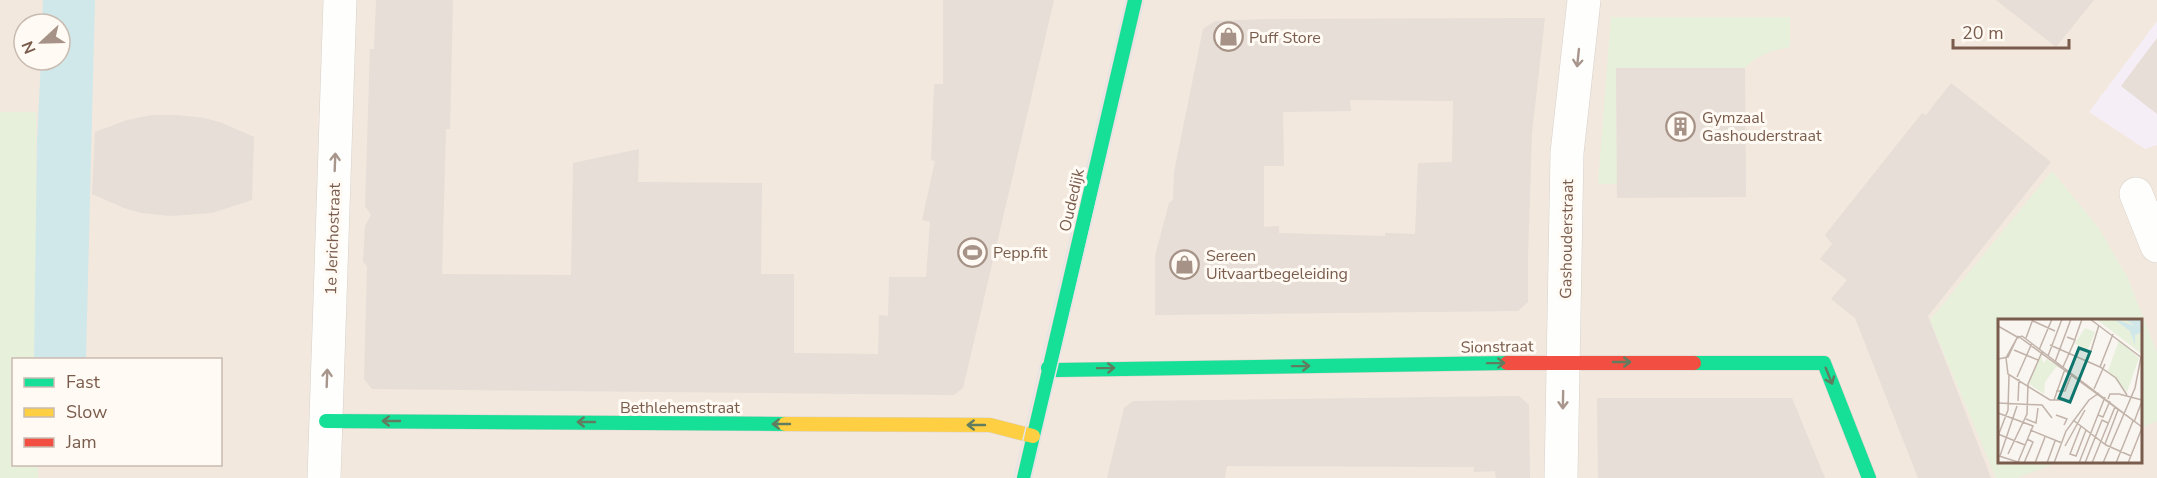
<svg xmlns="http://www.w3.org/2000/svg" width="2157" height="478" font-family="'Nunito Sans',sans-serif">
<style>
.residential{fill:#f2e8de;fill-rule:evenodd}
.education{fill:#f6eef6}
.green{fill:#e7f0db}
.water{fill:#d0e8ea}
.building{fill:#e6ded7;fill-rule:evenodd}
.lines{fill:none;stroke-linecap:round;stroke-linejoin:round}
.street-casing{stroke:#d7d1cb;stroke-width:34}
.fast-casing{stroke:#d9d2cb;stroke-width:15}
.slow-casing{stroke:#d9d2cb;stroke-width:15}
.jam-casing{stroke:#d9d2cb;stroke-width:15}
.street{stroke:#fefefd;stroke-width:33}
.fast{stroke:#16e098;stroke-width:14}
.slow{stroke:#ffcf43;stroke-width:14}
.jam{stroke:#f24e42;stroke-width:14}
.tram{stroke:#e6e3e7;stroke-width:1.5}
.oneway{stroke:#a8958b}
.oneway2{stroke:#617d60}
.labels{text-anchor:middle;stroke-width:6;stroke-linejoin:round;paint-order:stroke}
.poi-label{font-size:16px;fill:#7a5c4d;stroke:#fffaf3;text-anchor:start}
.street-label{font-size:16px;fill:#7a5c4d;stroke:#fffaf3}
.inset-road{fill:none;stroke:#c2b3aa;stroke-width:1.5}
.view{fill:#0f766e;fill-opacity:0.15;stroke:#0f766e;stroke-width:3}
.inset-edge{fill:none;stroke:#7a5c4d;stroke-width:3}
</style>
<rect width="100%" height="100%" fill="#f9f5f0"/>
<!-- residential -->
<path class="residential" d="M0,0H2157V478H0ZM24,24H60V60H24ZM2000,320H2140V462H2000ZM14,360H220V464H14Z"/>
<!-- education -->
<path class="education" d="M2157,21V145L2145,149L2089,112Z"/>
<!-- green -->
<path class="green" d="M1611,17H1790V47C1773,50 1757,55 1745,68L1616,69L1617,184H1598Z
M0,112H36L37,359L14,360V464L38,465V478H0Z
M2052,171L2098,227L2127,276L2157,353V421L2141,428L2140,320H2000V462H2058L2017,478H1996L1930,320Z"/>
<!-- water -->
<path class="water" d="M43,0H95L86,359H34L37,140L41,60H60V24H42Z"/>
<!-- building -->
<path class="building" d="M376,0H453L450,129H446L442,274L571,275L573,163L639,149L638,182L762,183L761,274H794V353L878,354L879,315L888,316L889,277H926L930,222L922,220L935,161L931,160L934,84H943V0H1054L963,388L954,395L372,389L364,379L367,267L363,261L365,226L371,215L365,206L370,49H374Z
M1996,0H2094L2056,47Z
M1545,18L1532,133L1528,257V302L1518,311L1155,315V256L1169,203L1173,200L1174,172L1203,29L1215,21L1267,19ZM1350,100L1453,101L1452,162L1418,163L1415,234L1385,233V236L1279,233V226L1264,227V166H1284L1283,112L1351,111Z
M2157,38V114L2121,86Z
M1616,68H1745L1746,197L1617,198Z
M1951,83L2051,162L1928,316L1991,478H1918L1855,318L1831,299L1847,280L1820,259L1832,244L1825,235L1922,113L1926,115Z
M152,115H177L204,118L222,123L254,137L252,200L212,213L170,216L141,213L124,208L92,194L95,132L127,120Z
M1519,396L1529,405L1530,478H1496L1495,471L1474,472V467L1227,466L1225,478H1107L1124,408L1133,401Z
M1597,398H1792L1825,478H1598Z"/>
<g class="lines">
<defs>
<path id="street" d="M2136,194L2157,246
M324,478L340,0
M1561,478L1567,153L1584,0"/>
<path id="fast" d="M1694,363H1824L1869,478
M1048,368L1057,370L1507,363
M326,421L785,424
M1024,478L1135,0"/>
<path id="slow" d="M785,424L990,425L1033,436"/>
<path id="jam" d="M1507,363H1694"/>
</defs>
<!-- street casing -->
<use href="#street" class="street-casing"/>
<!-- fast casing -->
<use href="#fast" class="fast-casing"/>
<!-- slow casing -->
<use href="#slow" class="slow-casing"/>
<!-- jam casing -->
<use href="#jam" class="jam-casing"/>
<!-- street -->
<use href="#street" class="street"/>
<!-- fast -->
<use href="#fast" class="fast"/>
<!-- slow -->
<use href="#slow" class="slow"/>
<!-- jam -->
<use href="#jam" class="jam"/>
<!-- tram -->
<path class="tram" d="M1014,478L1126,0
M1031,478L1144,0"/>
</g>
<!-- one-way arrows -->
<defs><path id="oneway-shaft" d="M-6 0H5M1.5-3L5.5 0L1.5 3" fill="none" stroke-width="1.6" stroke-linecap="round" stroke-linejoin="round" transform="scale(1.5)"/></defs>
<g class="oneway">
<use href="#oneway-shaft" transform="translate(1578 58) rotate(96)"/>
<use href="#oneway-shaft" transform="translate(335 162) rotate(-88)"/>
<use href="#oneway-shaft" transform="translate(327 378) rotate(-88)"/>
<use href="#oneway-shaft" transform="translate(1563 400) rotate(91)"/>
</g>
<g class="oneway2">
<use href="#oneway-shaft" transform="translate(1622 362)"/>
<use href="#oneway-shaft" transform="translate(1496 363) rotate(-1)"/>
<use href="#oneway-shaft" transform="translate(1301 366) rotate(-1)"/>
<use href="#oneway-shaft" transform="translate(1106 368) rotate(-1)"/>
<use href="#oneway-shaft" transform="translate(1829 376) rotate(68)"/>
<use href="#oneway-shaft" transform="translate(391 421) rotate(-180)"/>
<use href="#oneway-shaft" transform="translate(586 422) rotate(-180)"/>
<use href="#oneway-shaft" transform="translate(781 424) rotate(-180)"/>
<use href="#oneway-shaft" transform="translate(976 425) rotate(-180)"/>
</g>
<!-- icons -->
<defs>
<symbol id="shop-ring" viewBox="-11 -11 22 22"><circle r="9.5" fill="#fffaf3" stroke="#a69286" stroke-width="1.5"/><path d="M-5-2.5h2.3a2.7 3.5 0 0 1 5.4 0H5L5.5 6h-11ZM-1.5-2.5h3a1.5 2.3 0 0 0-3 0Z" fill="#a69286"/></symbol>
<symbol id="building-ring" viewBox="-11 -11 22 22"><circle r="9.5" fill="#fffaf3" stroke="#a69286" stroke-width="1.5"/><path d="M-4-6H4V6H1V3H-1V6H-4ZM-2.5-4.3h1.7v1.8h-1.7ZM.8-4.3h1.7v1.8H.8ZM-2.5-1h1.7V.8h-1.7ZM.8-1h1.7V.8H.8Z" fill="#a69286"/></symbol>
<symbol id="stadium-ring" viewBox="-11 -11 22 22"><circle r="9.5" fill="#fffaf3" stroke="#a69286" stroke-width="1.5"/><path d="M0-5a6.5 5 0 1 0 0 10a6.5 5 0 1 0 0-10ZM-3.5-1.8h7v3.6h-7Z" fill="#a69286"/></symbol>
</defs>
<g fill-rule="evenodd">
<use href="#shop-ring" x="1212" y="20" width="33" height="33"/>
<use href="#building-ring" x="1664" y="110" width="33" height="33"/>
<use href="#stadium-ring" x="956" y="236" width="33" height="33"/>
<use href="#shop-ring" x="1168" y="248" width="33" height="33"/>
</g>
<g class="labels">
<!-- poi labels -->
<g class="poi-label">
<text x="1249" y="43">Puff Store</text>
<text x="1702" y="123">Gymzaal<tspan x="1702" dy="18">Gashouderstraat</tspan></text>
<text x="993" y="258">Pepp.fit</text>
<text x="1206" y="261">Sereen<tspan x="1206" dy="18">Uitvaartbegeleiding</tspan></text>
</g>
<!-- street labels -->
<g class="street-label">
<text transform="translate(1071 200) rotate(-77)" y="6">Oudedijk</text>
<text transform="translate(332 239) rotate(-88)" y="6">1e Jerichostraat</text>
<text transform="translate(1566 239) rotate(-89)" y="6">Gashouderstraat</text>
<text transform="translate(1497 346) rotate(-1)" y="6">Sionstraat</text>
<text x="680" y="413">Bethlehemstraat</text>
</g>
</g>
<!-- overview -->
<g transform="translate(1998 319)">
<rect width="144" height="144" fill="#f9f5f0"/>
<path d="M98,0H134L144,6V35ZM87,9L97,13L89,33L77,24ZM121,21L141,39L129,73L110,52ZM43,35L45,44L49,40L64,50L58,48L47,63L46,75L31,65Z" fill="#e7f0db"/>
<path d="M116,0L137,7L127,0H144V13L137,16V26L132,12Z" fill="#d0e8ea"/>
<path class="inset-road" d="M92,0L144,39M35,2L57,12M0,7L21,19M20,17L144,108M20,17L8,39L10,55L52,81H67M28,19L35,0M77,20L84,0M52,26L102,48L118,59L129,76M16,31L40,41M41,31L54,0M93,32L101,6M50,37L64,0M0,40L10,38L19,19L24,17L144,108M57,43L73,0M65,48L77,21L69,18M102,48L115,15M19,58L34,24M96,70L107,45M58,72H67L74,54M110,80L112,75H121L144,81M56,81L67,50M20,82L21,60M0,84L44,86L54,99M0,94L35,107L20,143M58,96L69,100L66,106M100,96L105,98L112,82M28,100L38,104L40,89M75,101L108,126L133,137M136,103L144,82M83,107L72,135L78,137L88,111M32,111L64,124M0,115L27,126M0,117L10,91L11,56M107,125L120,91M67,127L87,91M10,135L29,95L30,65L44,33M1,137L23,144M2,137L19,87M26,144L35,123L29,120M37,144L47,118M49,144L57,122M56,144L68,112L91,81L101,74M81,144L107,78M87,144L104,101L110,104M94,144L117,88M105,144L137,69L143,38M118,144L135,102M130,144L144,109"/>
<path class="view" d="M81,29L92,33L72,83L61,79Z"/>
<rect width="144" height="144" class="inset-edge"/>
</g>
<!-- legend -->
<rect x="12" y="358" width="210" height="108" fill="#fffaf3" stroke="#cabbb1" stroke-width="1.5"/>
<rect x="24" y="378" width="30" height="9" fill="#16e098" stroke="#cabbb1" stroke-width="1.5"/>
<text x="66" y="388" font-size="18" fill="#7a5c4d">Fast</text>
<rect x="24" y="408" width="30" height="9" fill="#ffcf43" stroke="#cabbb1" stroke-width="1.5"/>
<text x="66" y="418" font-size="18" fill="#7a5c4d">Slow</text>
<rect x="24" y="438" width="30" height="9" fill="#f24e42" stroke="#cabbb1" stroke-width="1.5"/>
<text x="66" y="448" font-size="18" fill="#7a5c4d">Jam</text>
<!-- north arrow -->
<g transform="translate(42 42) rotate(248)"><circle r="28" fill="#fffaf3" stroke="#cabbb1" stroke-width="1.5"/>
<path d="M0-4.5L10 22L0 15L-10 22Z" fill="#a69286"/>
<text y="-9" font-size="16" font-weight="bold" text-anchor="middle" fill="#7a5c4d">N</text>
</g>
<!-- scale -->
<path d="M1953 39v9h116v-9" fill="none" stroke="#7a5c4d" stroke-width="3"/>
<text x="1962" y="39" font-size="18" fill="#7a5c4d" stroke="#fffaf3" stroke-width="4.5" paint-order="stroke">20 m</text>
</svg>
